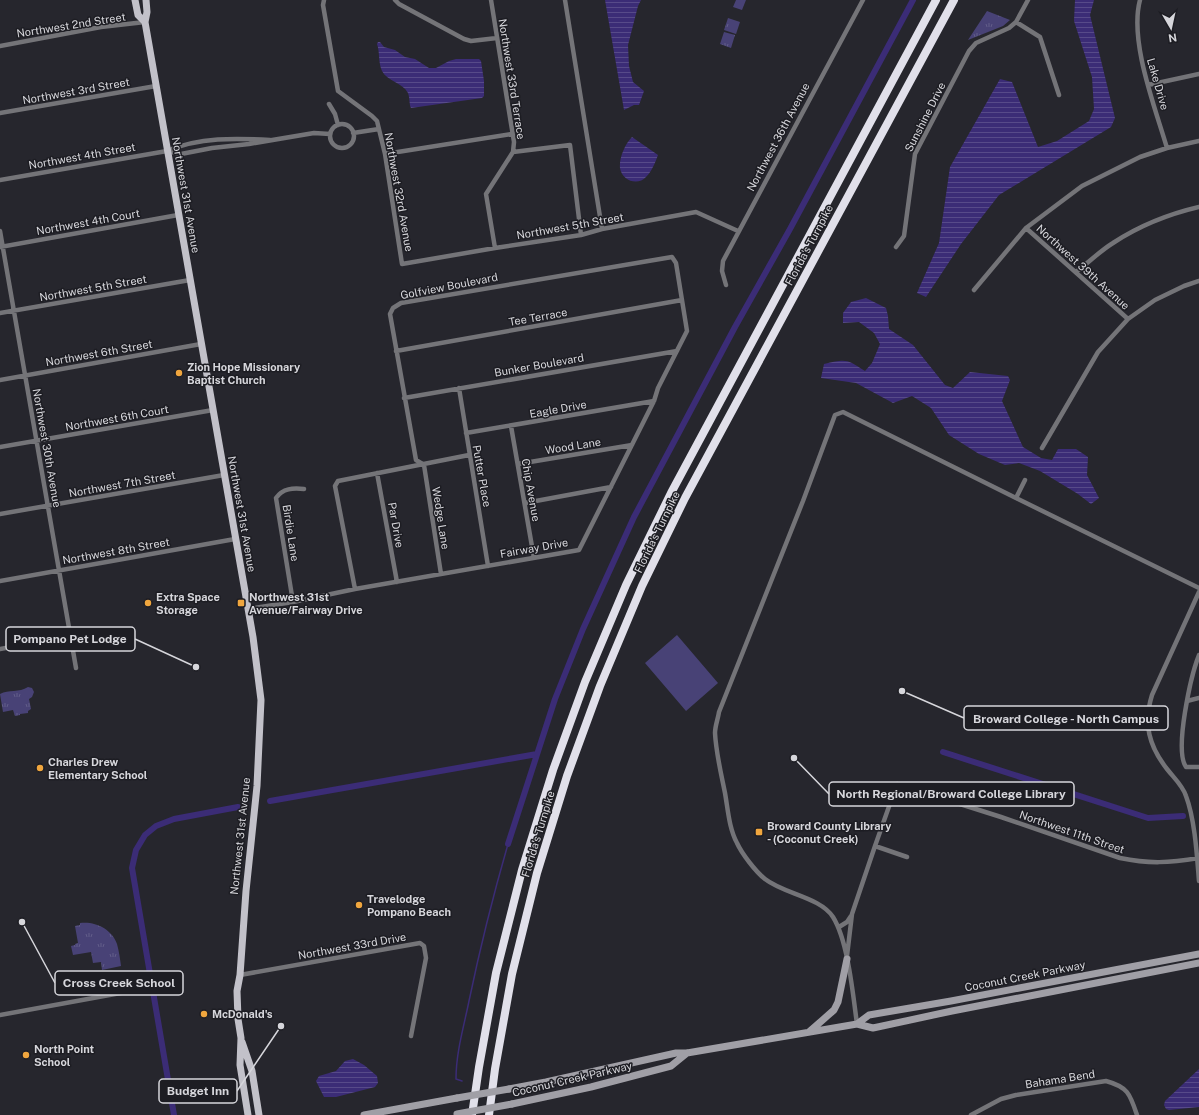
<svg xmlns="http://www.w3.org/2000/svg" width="1199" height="1115" font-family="'Public Sans',sans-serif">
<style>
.park{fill:url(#park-tufts)}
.pitch{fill:#484276}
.water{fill:url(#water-rules)}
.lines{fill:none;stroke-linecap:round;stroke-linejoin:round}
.stream{stroke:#3b2c76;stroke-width:1.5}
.canal{stroke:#3b2c76;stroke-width:6}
.minor{stroke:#747478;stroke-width:4.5}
.secondary{stroke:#a09fa6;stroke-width:7}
.primary{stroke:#c2c1c9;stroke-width:7}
.motorway{stroke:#e1e0ea;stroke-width:8}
.secondary-bridge{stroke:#a09fa6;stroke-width:7}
.poi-dot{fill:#f0a63e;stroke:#1d1d23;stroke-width:1.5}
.labels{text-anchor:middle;stroke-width:3;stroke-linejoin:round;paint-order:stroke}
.street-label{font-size:11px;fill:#d6d6db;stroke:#1d1d23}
.poi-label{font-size:11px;font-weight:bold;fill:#d6d6db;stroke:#1d1d23;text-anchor:start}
.leader{fill:none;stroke:#d6d6db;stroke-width:1.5}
.callout-dot{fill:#d6d6db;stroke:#1d1d23;stroke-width:1.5}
.callout{fill:#1d1d23;stroke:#d6d6db;stroke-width:1.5}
.callout-label{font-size:12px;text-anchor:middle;font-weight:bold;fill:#d6d6db}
</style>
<defs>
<pattern id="park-tufts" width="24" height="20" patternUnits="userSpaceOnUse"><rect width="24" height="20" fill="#484276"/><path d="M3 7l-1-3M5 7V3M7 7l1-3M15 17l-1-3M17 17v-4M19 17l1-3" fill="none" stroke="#625d89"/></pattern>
<pattern id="water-rules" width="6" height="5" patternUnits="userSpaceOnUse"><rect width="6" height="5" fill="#3b2c76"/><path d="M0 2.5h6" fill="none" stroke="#574a89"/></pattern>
</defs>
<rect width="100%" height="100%" fill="#26262d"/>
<!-- park -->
<path class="park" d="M987,11L1010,20L1003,26L968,40Z
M728,18L740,22L736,34L724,30Z
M724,32L735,35L731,48L720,44Z
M28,687L32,688L34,692L32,697L29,699L31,709L28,711V713L20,714V715L15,716L13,710L3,712L0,694C9,689 19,693 28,687Z
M80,923C95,921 112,929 117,944C119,951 120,959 121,966L102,970L101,962L93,963L91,952L73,955L71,946L75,945V944L78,943L75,926L80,925Z"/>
<!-- pitch -->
<path class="pitch" d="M736,0H746L742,10L733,7Z
M677,635L718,683L686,711L645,663Z"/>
<!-- water -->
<path class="water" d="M605,0H641L638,6L628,45L629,66L633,82L644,91L639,105H634L624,110Z
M1075,0H1094L1090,15L1115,118L1111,127L999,195L961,244L926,297L917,293L939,243L950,167L1000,79L1012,82L1038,147L1057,141L1089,121L1094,109L1092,77L1074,21Z
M378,42H380L384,47L395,50L405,57L415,59L429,68H436L449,61L456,59H479L481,61L484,81V96L482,98L411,108C409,104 410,98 408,93C403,83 387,81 382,71C378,62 380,52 377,44Z
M632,137L658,155C655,163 652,171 646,177C638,186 622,181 620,168C619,158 625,144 632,137Z
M866,298L886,308L888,316L889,329L913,345L945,385L953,388L970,372L1008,376L1010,380L1002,401L1023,447L1041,458L1052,460L1058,449H1076L1088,457L1087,475L1099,498L1091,504L1078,494L1040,471L1019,463L1005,465L979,454L949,435L931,408L912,396L893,403L856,383L821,378L824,364C847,359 846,359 865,371L872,363L880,344L874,333L859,322L843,323V313L851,302Z
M353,1059L364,1065L377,1076L378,1083L375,1087L336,1097H324L316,1081L319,1076L336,1071L345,1061Z
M1199,1069V1107L1169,1110L1166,1109L1164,1105L1165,1101Z"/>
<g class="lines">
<!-- stream -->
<path class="stream" d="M462,1081L456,1079C456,1052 464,1026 469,1001C480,948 493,896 508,844"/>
<!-- canal -->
<path class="canal" d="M943,752L1148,818L1183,816
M270,801L537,754
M508,844L555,699L583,629L634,517L735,327L790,229L913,0
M174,1115L132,868L136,850L145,835L156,826L174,819L238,807"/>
<!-- minor -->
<path class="minor" d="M324,0L323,5L338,91L372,116L377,121L385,154L402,264L495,248L581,235L602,229L696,212L738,231
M395,0L399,4L464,39L471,41L497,38
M491,0L514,142L513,152L486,194L495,248
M565,0L602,229
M1140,0C1129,41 1155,107 1167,148
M1016,22L1040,37L1059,95
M0,46L101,27L145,22
M1148,85L1199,74
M329,104L335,114L338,125
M0,113L156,86
M330 136a12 12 0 1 1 24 0a12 12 0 1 1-24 0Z
M353,133L379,129
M167,151L181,154L212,148L249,144L314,133L330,134
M513,152L570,145L581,235
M385,154L512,134
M0,180L167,151C199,137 236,138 270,140
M1026,228L1128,319
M0,231L76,668
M0,247L178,215
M896,247L904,236L915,154L969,51L976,43L1009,28L1016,22L1028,0
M1076,272C1088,263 1100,251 1113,243C1139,226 1169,214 1199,207
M726,285L722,271L723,261L863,0
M974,290L1026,228L1082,186L1140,157L1167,148L1199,141
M0,313L190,280
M396,351L682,300
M0,380L201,344
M459,388L488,566
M404,398L677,351
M511,426L534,558
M466,433L654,401
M0,447L213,410
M1042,448L1098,352L1128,319L1155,300L1184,286L1199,281
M518,464L632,445
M377,473L397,582
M1016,498L1025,480
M525,503L611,487
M0,514L224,475
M0,581L235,539
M355,589L335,486L338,481L469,455
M1199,592L1152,695C1143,724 1149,746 1167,769C1174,778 1183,786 1186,796C1195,820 1197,856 1199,881
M293,602L276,498C283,488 293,488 304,489
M248,609L293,602L355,589L579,550L654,401L658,388L687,331L676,263L672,257L401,303L393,308L390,314L416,460L424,465L441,574
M0,649L70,636
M1199,655C1191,675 1174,750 1186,767H1199
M1187,701L1199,698
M875,846L907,857
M839,927L847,922L851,916
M847,956L852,914L875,846L897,784L1001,817L1120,858C1149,864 1169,863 1199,858
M240,975L420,943L424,946L426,958L411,1036
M0,1015L126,992
M857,1024C853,995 848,941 833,917C820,897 784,894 765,879C756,872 742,854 737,843C729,828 728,810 725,793C721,773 716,753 715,733C715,726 718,719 719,712L803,501L835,415L843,412L1016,498L1199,588
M971,1115L1001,1099L1016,1095L1106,1081C1128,1087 1130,1094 1137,1115"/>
<!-- secondary -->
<path class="secondary" d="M857,1024L869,1015L951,1001L1199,954
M809,1032L834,1010L838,1002L847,959
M509,1089L546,1082L676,1053H687L857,1024L873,1028L952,1011L1199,963
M512,1104L591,1087L671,1066L687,1053
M364,1115L457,1098"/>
<!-- primary -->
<path class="primary" d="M135,0L138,15L145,22
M146,0L147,12L145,22L253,637L261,700L257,786L246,891L240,975L237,991L238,1019L241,1038L240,1065L248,1115
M242,1042L252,1071L259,1115"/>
<!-- motorway -->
<path class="motorway" d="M472,1115L479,1067L496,973L522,870L553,770L585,682L626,585L671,493L936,0
M489,1115L495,1069L512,974L537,873L567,776L600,686L642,586L685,498L954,0"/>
<!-- secondary-bridge -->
<path class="secondary-bridge" d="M457,1098L509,1089
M457,1114L512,1104"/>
</g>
<!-- markers -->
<g class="poi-dot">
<circle cx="179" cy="373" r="4"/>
<circle cx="148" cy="603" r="4"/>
<rect x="237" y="599" width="8" height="8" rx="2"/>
<circle cx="40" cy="768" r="4"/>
<rect x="755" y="828" width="8" height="8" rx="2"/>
<circle cx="359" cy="905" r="4"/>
<circle cx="204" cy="1014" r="4"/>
<circle cx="26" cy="1055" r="4"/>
</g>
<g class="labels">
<!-- street labels -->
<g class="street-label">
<text transform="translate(71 25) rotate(-9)" y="4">Northwest 2nd Street</text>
<text transform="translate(512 79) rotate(81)" y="4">Northwest 33rd Terrace</text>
<text transform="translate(1158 84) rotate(74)" y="4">Lake Drive</text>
<text transform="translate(76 91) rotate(-10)" y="4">Northwest 3rd Street</text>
<text transform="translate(925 117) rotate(-63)" y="4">Sunshine Drive</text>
<text transform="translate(778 137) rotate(-62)" y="4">Northwest 36th Avenue</text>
<text transform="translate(82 156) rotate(-10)" y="4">Northwest 4th Street</text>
<text transform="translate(399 192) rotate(80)" y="4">Northwest 32rd Avenue</text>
<text transform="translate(186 195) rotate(80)" y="4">Northwest 31st Avenue</text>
<text transform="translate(88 222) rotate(-10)" y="4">Northwest 4th Court</text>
<text transform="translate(570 226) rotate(-10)" y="4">Northwest 5th Street</text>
<text transform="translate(809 245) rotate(-62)" y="4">Florida's Turnpike</text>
<text transform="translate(1083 267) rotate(42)" y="4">Northwest 39th Avenue</text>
<text transform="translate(449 286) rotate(-11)" y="4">Golfview Boulevard</text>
<text transform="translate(93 288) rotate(-10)" y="4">Northwest 5th Street</text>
<text transform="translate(538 317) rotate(-10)" y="4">Tee Terrace</text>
<text transform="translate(99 353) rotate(-10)" y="4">Northwest 6th Street</text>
<text transform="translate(539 365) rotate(-10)" y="4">Bunker Boulevard</text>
<text transform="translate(558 409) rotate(-10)" y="4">Eagle Drive</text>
<text transform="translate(117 418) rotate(-10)" y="4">Northwest 6th Court</text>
<text transform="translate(573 446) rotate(-9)" y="4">Wood Lane</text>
<text transform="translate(47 448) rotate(80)" y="4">Northwest 30th Avenue</text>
<text transform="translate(482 476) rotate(80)" y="4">Putter Place</text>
<text transform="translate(122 484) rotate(-10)" y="4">Northwest 7th Street</text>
<text transform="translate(531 490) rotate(80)" y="4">Chip Avenue</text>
<text transform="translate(242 514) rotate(80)" y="4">Northwest 31st Avenue</text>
<text transform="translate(441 518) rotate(81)" y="4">Wedge Lane</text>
<text transform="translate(396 525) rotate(80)" y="4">Par Drive</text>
<text transform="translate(657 532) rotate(-64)" y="4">Florida's Turnpike</text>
<text transform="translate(291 533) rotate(81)" y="4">Birdie Lane</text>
<text transform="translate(534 548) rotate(-10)" y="4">Fairway Drive</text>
<text transform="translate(116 551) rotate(-10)" y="4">Northwest 8th Street</text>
<text transform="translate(1072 832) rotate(19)" y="4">Northwest 11th Street</text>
<text transform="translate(538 834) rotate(-73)" y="4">Florida's Turnpike</text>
<text transform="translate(240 836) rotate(-84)" y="4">Northwest 31st Avenue</text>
<text transform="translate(352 946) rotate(-10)" y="4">Northwest 33rd Drive</text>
<text transform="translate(1025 976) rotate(-11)" y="4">Coconut Creek Parkway</text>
<text transform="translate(572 1079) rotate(-13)" y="4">Coconut Creek Parkway</text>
<text transform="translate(1060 1079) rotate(-9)" y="4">Bahama Bend</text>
</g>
<!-- poi labels -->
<g class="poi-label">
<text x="187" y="371">Zion Hope Missionary<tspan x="187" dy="13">Baptist Church</tspan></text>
<text x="156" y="601">Extra Space<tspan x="156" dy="13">Storage</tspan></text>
<text x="249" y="601">Northwest 31st<tspan x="249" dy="13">Avenue/Fairway Drive</tspan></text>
<text x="48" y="766">Charles Drew<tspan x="48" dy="13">Elementary School</tspan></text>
<text x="767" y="830">Broward County Library<tspan x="767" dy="13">- (Coconut Creek)</tspan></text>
<text x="367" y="903">Travelodge<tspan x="367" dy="13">Pompano Beach</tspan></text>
<text x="212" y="1018">McDonald's</text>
<text x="34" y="1053">North Point<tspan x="34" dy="13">School</tspan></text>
</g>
</g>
<!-- callouts -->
<path class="leader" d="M196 667L135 639M902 691L964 718M794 758L829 794M22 922L55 983M281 1026L237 1091"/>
<g class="callout-dot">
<circle cx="196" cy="667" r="4"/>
<circle cx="902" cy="691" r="4"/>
<circle cx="794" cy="758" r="4"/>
<circle cx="22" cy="922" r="4"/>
<circle cx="281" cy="1026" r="4"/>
</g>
<g class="callout">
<rect x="6" y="627" width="129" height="24" rx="4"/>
<rect x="964" y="706" width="204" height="24" rx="4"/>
<rect x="829" y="782" width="245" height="24" rx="4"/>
<rect x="55" y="971" width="128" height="24" rx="4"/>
<rect x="159" y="1079" width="78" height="24" rx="4"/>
</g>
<g class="callout-label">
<text x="70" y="643">Pompano Pet Lodge</text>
<text x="1066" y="723">Broward College - North Campus</text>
<text x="951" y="798">North Regional/Broward College Library</text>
<text x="119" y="987">Cross Creek School</text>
<text x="198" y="1095">Budget Inn</text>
</g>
<!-- north arrow -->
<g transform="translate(1171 28) rotate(171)" stroke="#1d1d23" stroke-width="3" paint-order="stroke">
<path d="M0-3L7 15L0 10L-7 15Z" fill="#d6d6db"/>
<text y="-6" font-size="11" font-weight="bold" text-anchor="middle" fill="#d6d6db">N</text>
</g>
</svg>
